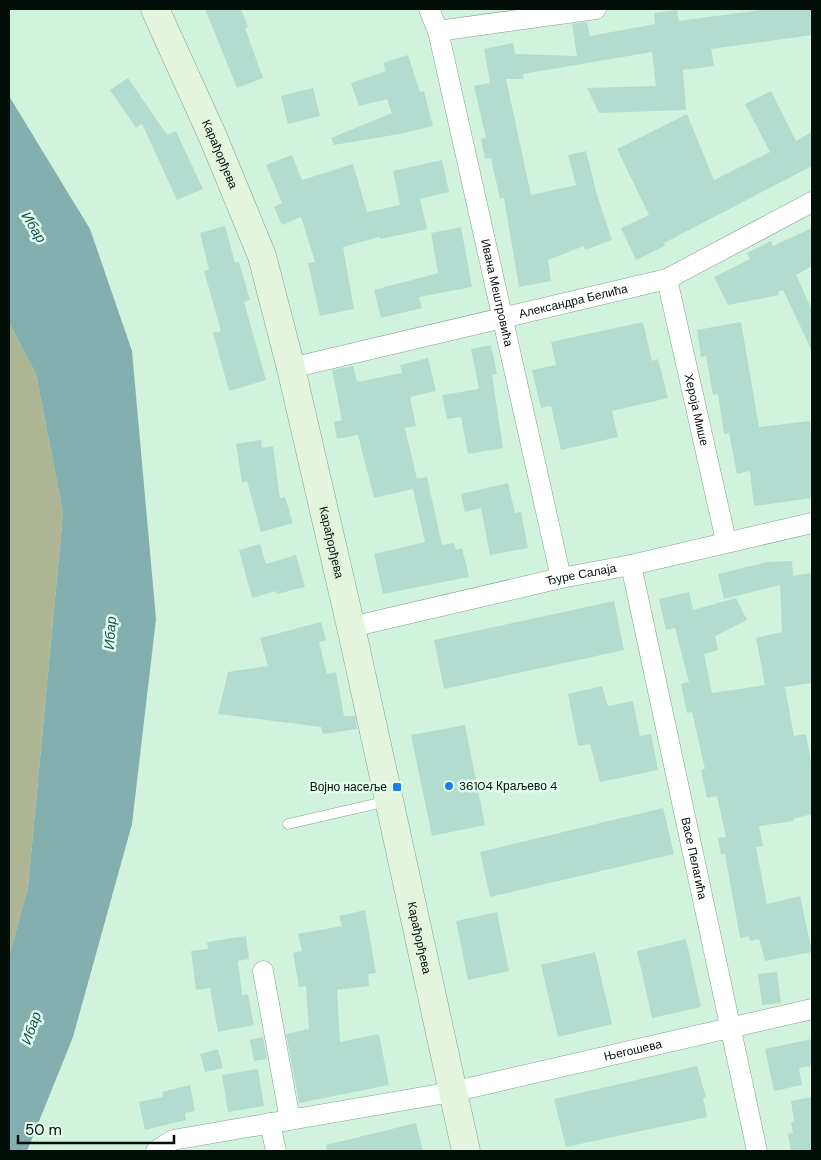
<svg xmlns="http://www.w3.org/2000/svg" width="821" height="1160" font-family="'DM Sans',sans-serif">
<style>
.forest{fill:#adb594}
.water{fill:#84afaf}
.building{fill:#b3dcd0}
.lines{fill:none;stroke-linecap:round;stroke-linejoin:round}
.lane-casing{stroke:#82a18d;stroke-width:11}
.street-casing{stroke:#82a18d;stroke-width:21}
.secondary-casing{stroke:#82a18d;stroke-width:29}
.lane{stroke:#fff;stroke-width:10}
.street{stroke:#fff;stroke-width:20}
.secondary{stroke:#e4f5de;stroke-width:28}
.poi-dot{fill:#1f7fe8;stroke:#e3feec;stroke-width:2}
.labels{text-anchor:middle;stroke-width:5;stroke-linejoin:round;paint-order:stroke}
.street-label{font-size:12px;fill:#040e08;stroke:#e3feec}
.poi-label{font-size:12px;fill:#040e08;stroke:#e3feec;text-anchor:start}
.water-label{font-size:14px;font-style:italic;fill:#125151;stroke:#e3feec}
</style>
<rect width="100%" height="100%" fill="#d1f3dd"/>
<!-- forest -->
<path class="forest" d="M9,323L36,374L63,513L28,887L9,956Z"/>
<!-- water -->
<path class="water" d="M9,96L90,229L132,351L156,619L132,824L73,1037L27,1151H9V956L28,887L63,513L36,374L9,323Z"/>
<!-- building -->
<path class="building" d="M205,9H241L248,27L245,28L263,78L237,88Z
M768,9H812V35L711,49L714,66L683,70L686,110L599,113L587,88L656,86L652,52L523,74L524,79H506L531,195L576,185L568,155L586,151L597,195L612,240L585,250L584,246L548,260L551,281L519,287L504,198L500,199L491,158L485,159L481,139L486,138L474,86L490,83L484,49L513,43L515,54L577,56L572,24L587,22L590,36L655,24L654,13L677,10L679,21Z
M408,55L420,92L424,91L433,126L400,134L334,145L331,138L392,113L387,99L359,106L351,83L386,71L383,63Z
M128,78L167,135L176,131L203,189L177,200L142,124L136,128L110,90Z
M313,88L320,116L288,124L281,96Z
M771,91L796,141L812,132V166L664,243L665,246L636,260L621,228L649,215L617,149L687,114L714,180L770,152L745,104Z
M292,155L302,180L353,164L367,212L400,205L393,171L442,160L449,192L420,199L427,229L380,239L379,237L343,247L354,309L320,316L308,263L315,262L301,217L282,225L274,207L282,203L266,165Z
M225,226L235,263L239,262L250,300L244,302L266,380L229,391L213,333L221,331L204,271L209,270L200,233Z
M461,227L472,287L419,297L422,308L381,318L374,290L438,273L431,233Z
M812,228V266L796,275L812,310V351L783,290L778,292L779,295L728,305L714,277L750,259L747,253L771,241L773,246Z
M643,322L652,361L658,359L668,398L612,411L618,437L561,450L551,406L541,408L532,370L556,365L551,342Z
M741,322L759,427L810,421L812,446V498L754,506L750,471L737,474L729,433L724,434L718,394L713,395L706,356L701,357L697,330Z
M491,345L497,374L492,375L503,448L468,454L461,417L447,419L442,395L479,389L471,349Z
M428,358L436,391L410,397L416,426L405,428L417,479L427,477L442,545L454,543L456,550L462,548L469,577L383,594L374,554L425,542L413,489L374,498L358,435L337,439L334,422L342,420L332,370L353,366L357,382L402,373L400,365Z
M261,440L262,448L273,446L280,498L285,497L293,523L261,532L247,481L242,482L236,444Z
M508,483L515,513L521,512L528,548L490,555L481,508L465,512L461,494Z
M260,544L266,564L296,555L305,587L277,594L276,591L252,598L239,550Z
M792,561L793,576L812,573V683L785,687L794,736L806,734L812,767V814L793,819L794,821L759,826L763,846L756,847L767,904L800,896L812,952L765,961L759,939L750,941L749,936L740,938L725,854L721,855L718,838L726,837L717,796L707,798L701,770L705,769L692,712L687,713L681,684L689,682L675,628L666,630L659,599L689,592L693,610L736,598L747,620L715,636L718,650L704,654L712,693L765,685L756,638L782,632L780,585L724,599L718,574L767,562Z
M614,601L624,650L444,689L434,640Z
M321,622L326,640L319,642L327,674L336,672L344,716H355L357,729L323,734L321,727L218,714L228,672L268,666L260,638Z
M602,686L608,706L633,701L640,736L651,734L658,770L600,782L590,744L578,746L568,694Z
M465,725L485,825L432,836L411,735Z
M663,808L674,854L490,897L480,852Z
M365,910L376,973L368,974L369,986L337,990L340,1042L379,1034L389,1085L299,1103L286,1034L309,1029L306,986L299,987L293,953L302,951L298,934L342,926L339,916Z
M497,912L509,971L468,980L456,921Z
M246,936L249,959L238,961L242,995L248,994L254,1025L218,1032L210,988L196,990L191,951L208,949L207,942Z
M686,939L701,1007L652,1018L637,951Z
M595,952L612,1024L558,1037L541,965Z
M777,972L781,1003L762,1005L758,974Z
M263,1037L267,1059L254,1061L250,1040Z
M812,1039V1066L799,1068L802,1085L774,1091L765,1049Z
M218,1049L223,1068L205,1072L200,1054Z
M697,1066L706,1097L703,1098L707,1117L566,1147L554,1099Z
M258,1069L264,1106L228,1112L222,1075Z
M190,1085L195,1111L185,1113L186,1120L145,1130L139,1102L163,1097L162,1092Z
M812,1097V1151H791L788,1134L793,1133L791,1122H794L791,1101Z
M416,1123L423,1151H327L326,1145Z"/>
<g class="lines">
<defs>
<path id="lane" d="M288,824L388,801"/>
<g id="street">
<path id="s1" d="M429,9L438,31L561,578"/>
<path d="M438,31L596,9"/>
<path id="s2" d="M667,279L726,541"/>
<path id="s3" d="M291,368L667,279L812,202"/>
<path id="s4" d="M631,565L757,1151"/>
<path id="s5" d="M351,627L561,578L631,565L812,523"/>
<path d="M263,971L290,1120"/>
<path d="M270,1123L276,1151"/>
<path id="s6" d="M156,1151L173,1140L452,1092L812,1009"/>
</g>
<g id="secondary">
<path id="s7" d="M155,9L213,137L262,256L291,368L351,627L466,1151"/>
</g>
</defs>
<!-- lane casing -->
<use href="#lane" class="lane-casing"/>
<!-- street casing -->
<use href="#street" class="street-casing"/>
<!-- secondary casing -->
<use href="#secondary" class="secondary-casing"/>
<!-- lane -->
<use href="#lane" class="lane"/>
<!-- street -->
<use href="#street" class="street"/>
<!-- secondary -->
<use href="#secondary" class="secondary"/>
</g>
<!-- markers -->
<g class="poi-dot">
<circle cx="449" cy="786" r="5"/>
<rect x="392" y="782" width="10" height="10" rx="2.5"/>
</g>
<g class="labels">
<!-- street labels -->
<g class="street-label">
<text dy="4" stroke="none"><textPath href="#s7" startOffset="159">Карађорђева</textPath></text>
<text dy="4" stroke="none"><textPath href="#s1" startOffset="292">Ивана Мештровића</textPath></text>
<text dy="4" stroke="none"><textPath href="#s3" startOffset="290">Александра Белића</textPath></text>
<text dy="4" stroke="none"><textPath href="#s2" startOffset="134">Хероја Мише</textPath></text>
<text dy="4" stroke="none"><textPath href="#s7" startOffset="564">Карађорђева</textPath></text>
<text dy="4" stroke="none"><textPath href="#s5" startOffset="236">Ђуре Салаја</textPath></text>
<text dy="4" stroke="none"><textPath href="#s4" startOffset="300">Васе Пелагића</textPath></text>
<text dy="4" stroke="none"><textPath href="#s7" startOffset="969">Карађорђева</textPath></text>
<text dy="4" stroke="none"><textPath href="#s6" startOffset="489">Његошева</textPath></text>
</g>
<!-- poi labels -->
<g class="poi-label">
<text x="459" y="790">36104 Краљево 4</text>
<text x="387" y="791" text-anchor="end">Војно насеље</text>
</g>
<!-- water labels -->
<g class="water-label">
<text transform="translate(34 227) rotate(58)" y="5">Ибар</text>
<text transform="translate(110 633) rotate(-86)" y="5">Ибар</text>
<text transform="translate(31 1028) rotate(-70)" y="5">Ибар</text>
</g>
</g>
<!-- border -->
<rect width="821" height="1160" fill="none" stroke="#040e08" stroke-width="20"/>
<!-- scale -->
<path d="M18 1135v8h156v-8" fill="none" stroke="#040e08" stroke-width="2.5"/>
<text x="25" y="1135" font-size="15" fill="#040e08" stroke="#e3feec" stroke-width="4" paint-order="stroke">50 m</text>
</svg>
